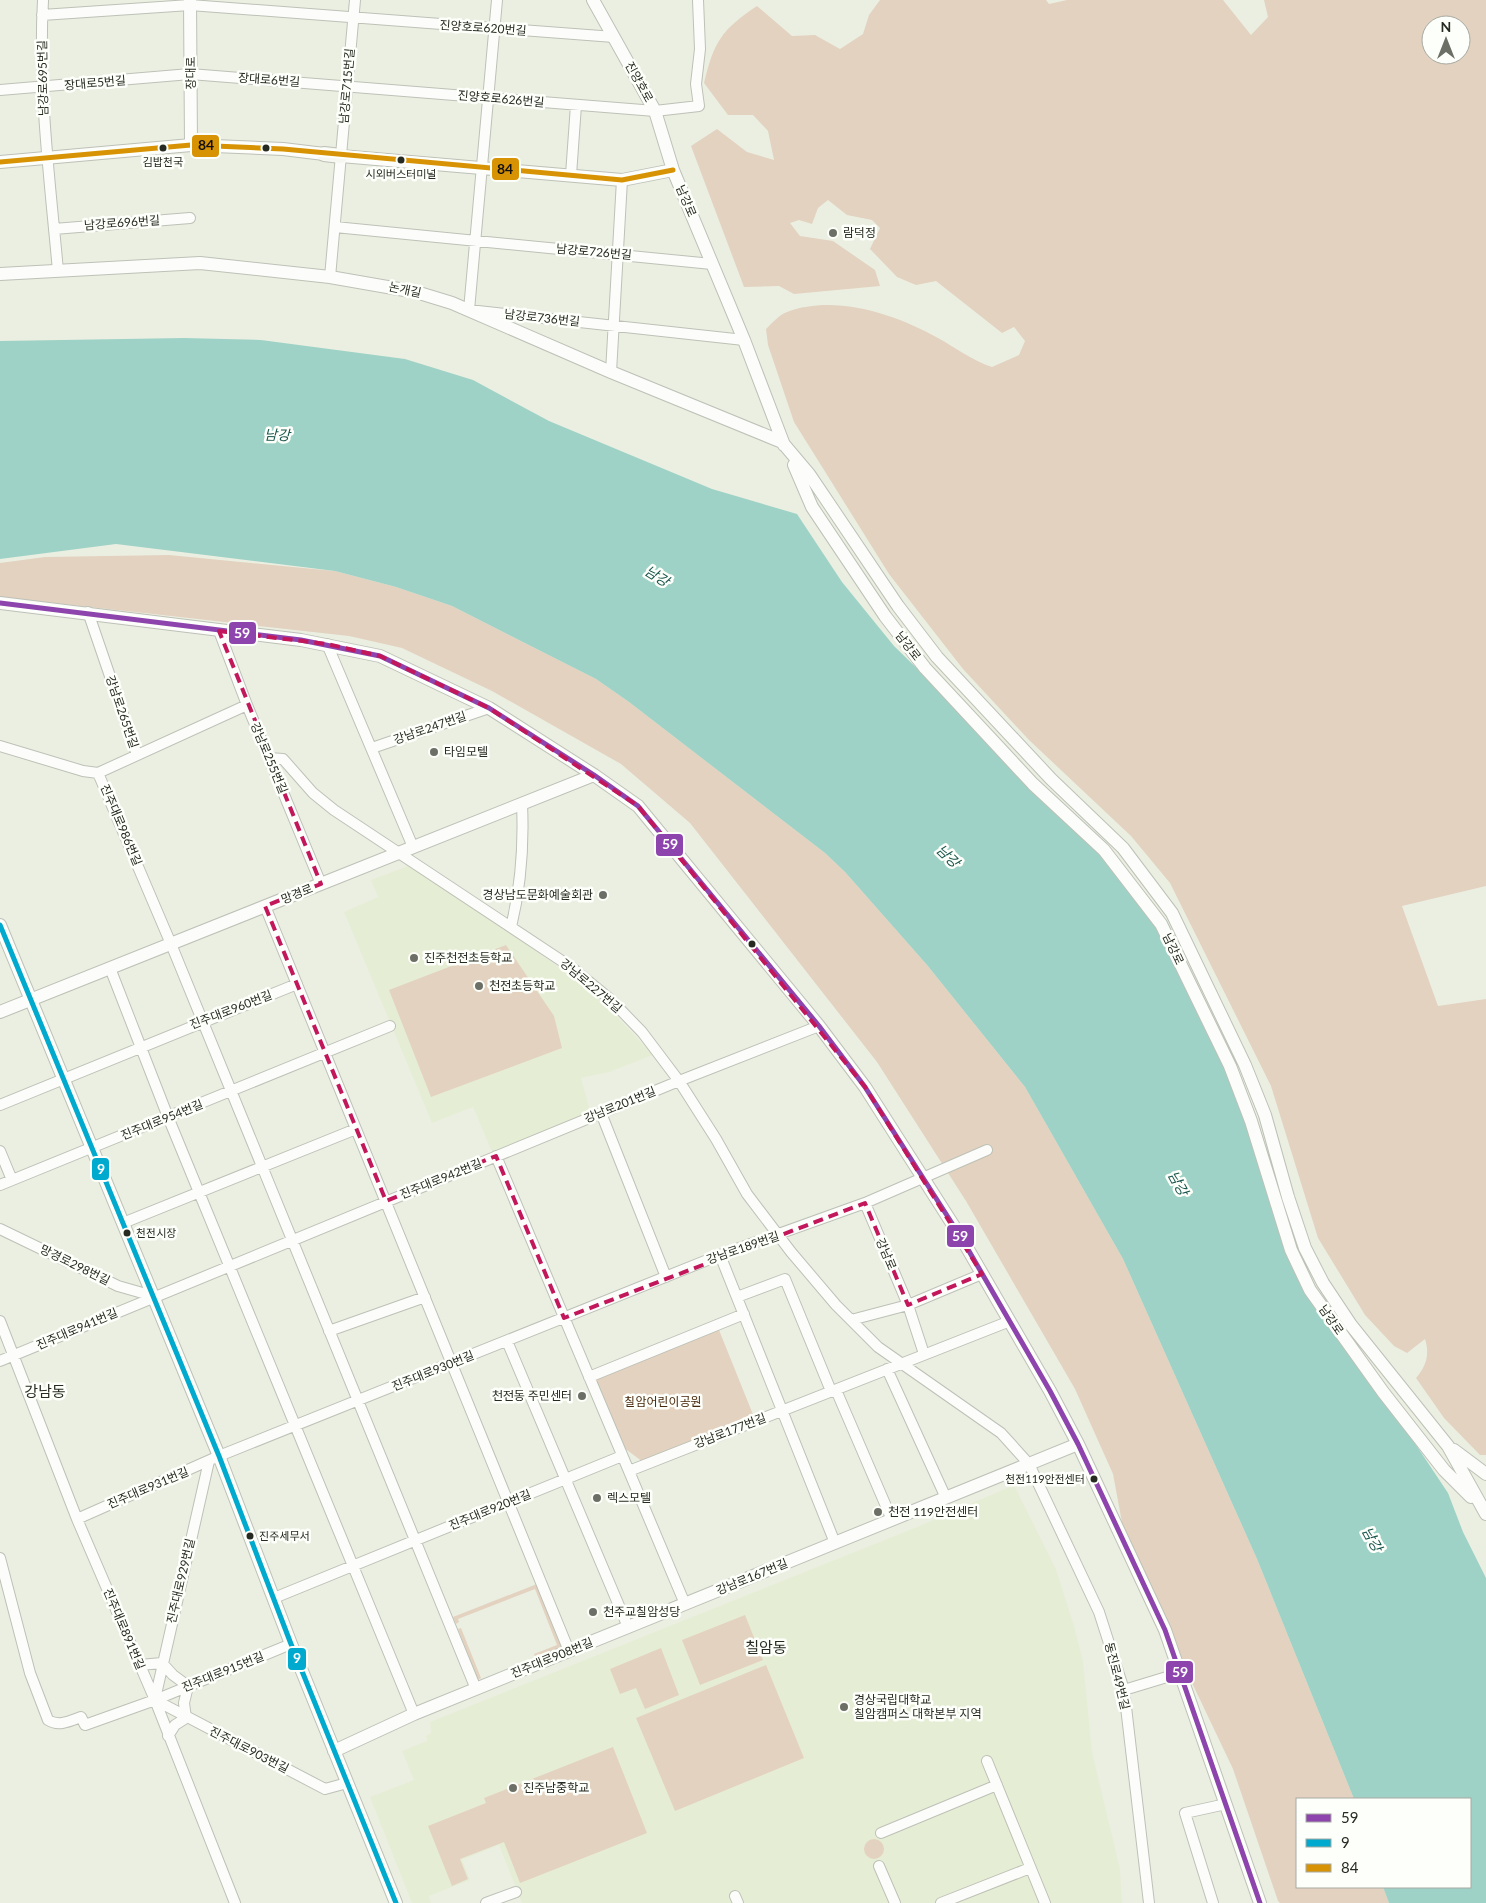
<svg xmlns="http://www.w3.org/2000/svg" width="1486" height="1903" font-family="Lato,'Noto Sans KR',sans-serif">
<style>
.built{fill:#e6edd5}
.green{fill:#e3d2bf;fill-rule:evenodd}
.water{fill:#9fd2c6}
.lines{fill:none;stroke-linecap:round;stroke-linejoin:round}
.minor-casing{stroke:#bdc1b6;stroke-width:12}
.tertiary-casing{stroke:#bdc1b6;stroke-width:14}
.secondary-casing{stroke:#bdc1b6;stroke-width:16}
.minor{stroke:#fcfdfb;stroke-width:10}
.tertiary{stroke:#fcfdfb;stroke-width:12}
.secondary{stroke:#f7f7f2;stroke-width:14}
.bus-1-casing{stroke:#fdfffa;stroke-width:9}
.bus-2-casing{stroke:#fdfffa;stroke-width:9}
.bus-3-casing{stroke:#fdfffa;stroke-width:9}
.bus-1{stroke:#8e44ad;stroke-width:5}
.bus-2{stroke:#00a9ce;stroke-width:5}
.bus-3{stroke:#d89305;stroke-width:5}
.marked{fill:none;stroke:#c2185b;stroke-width:4;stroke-dasharray:10 6;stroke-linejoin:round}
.bus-dot{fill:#272a21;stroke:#fdfffa;stroke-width:2}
.poi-dot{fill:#6c6f65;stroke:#fdfffa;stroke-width:2}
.labels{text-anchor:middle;stroke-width:5;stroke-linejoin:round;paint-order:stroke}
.bus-label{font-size:11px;fill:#272a21;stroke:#fdfffa}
.street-label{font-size:12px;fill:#272a21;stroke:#fdfffa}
.poi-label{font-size:12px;fill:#272a21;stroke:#fdfffa;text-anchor:start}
.park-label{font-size:12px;fill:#47270b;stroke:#fdfffa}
.water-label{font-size:14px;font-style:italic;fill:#19554d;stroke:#fdfffa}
.quarter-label{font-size:15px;fill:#272a21;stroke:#fdfffa}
.line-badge{stroke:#fdfffa;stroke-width:2}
.badge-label{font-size:14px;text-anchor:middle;font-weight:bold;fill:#fff}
.pale-badge-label{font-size:14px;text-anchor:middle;font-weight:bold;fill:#111}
</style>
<rect width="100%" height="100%" fill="#ebefe2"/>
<!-- built -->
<path class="built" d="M408,866L444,887L563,970L604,1003L653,1055L609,1072L581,1078L591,1114L492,1152L473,1107L432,1123L344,912L378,897L371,880Z
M1014,1485L1056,1569L1074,1626L1083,1661L1092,1752L1120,1869L1122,1903H522L499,1845L462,1860L470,1880L429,1896L431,1903H412L370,1797L414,1780L402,1751L427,1741L426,1736L431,1733L430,1722L917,1527Z"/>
<!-- green -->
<path class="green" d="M880,0H1046L1049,4L1067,0H1223L1251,35L1268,17L1264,0H1486V886L1402,906L1438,1006L1486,999V1455H1480L1444,1418L1416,1378C1426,1366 1430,1355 1425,1339L1407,1353L1394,1346L1365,1315L1318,1238L1271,1086L1170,883L1131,836L1029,740L963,669L889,574L794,422L768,345L766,329C772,323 779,315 787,312C835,294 895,314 938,338C956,348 973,361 992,367L1019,355L1025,341L1014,327L1002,333L936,281L916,285L897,277L870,249L880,228L872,220L847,215L828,200L818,208L812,224L799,220L790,223L800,236L833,241L875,270L880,286L794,294L779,286L744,287L691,146L717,129L747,152L774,160L768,131L753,115H728L704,83C714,42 721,30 757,6L792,36L815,35L840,49L863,34L869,15ZM1431,25H1461V55H1431Z
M169,555L335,571L396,587L452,606L596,679L629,702L825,853L845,872L927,965L1025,1087L1123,1259L1257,1559L1354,1799H1297V1887H1383L1389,1903H1280L1278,1901L1233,1769L1126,1544L1113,1474L1075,1389L966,1201L877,1062L690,823L621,764L492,691L402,648L349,636L0,597V563L45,557Z
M506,945L554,1016L562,1048L431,1097L389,990Z
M719,1330L754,1417L643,1462L623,1447L594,1376Z
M537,1584L562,1647L535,1657L534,1654L557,1645L535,1589L458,1619L459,1622L456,1624L453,1617Z
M745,1615L763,1660L700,1685L682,1640Z
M461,1628L481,1678L478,1680L458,1629Z
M661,1648L679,1695L645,1709L636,1688L620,1694L610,1669Z
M766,1665L804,1758L675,1811L636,1718Z
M613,1747L647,1833L520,1883L504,1842L460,1859L468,1879L452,1886L428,1826L486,1803L484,1798Z
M864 1849a10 10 0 1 1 20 0a10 10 0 1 1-20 0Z"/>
<!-- water -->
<path class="water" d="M184,338L261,340L405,359L473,380L549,421L712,489L797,514L842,582L894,646L1012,761L1145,896L1224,1048L1301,1272L1448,1493L1463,1532L1486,1578V1903H1389L1383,1887H1470V1799H1354L1257,1559L1123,1259L1025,1087L927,965L845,872L825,853L629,702L596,679L452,606L396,587L335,571L116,544L0,559V341Z"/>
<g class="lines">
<defs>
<path id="minor" d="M43,0C38,91 50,181 58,271
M497,0L469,310L744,340
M42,15L190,5L614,37
M0,90L190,74L655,111L699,106L696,84L700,49L698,0
M571,175L576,105
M335,227L712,264
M54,229L190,218
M330,277L355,0
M611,372L622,180
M88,612L137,755
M219,631L247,705L321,884
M327,644L413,847
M0,746L83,771L98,773L247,705
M372,748L489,708
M269,758L283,759L313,793L334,810L571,967L611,1000L642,1032L679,1081L716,1139L747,1194L791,1252L836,1305L878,1347L1001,1433L1029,1464L1099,1612L1124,1690L1149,1903
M98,773L171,944L476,1689
M265,906L569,1651
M511,927C521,886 524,847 522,804
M110,968L168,1117L414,1714
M0,1105L297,984
M601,1113L666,1277
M0,1151L12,1180
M496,1156L685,1604
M0,1185L390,1026
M865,1203L908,1305L924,1354
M123,1223L356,1129
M0,1229L118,1286L153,1296
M720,1255L835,1543
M737,1297L785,1279L831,1391
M851,1320L908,1305L982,1274
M0,1321L77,1519L155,1700L235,1903
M329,1331L425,1297
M507,1341L628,1627
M0,1361L679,1081L819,1026
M887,1369L946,1498
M589,1377L744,1314
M836,1390L892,1520
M629,1471L1010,1321
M77,1519L219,1456L720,1255L865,1203L987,1150
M0,1558L30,1673L48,1720C59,1727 70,1721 81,1717L85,1725L155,1700L291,1644
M274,1598L622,1456
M140,1665L162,1663L173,1675L188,1686L184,1703L186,1718L175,1725L168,1736
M1124,1690L1180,1673
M155,1699L209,1461
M155,1700L325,1789L347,1783
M987,1761L1045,1903
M881,1833L997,1785
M879,1866L895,1903
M735,1896L738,1903
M486,1903L516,1892
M941,1903L1030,1868
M1213,1903L1185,1813L1226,1804"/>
<path id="tertiary" d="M190,0L191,145
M593,0L655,111L673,170L744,340L784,445
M341,156L622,180L673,170
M0,162L191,145L283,149L324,154
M0,274L200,263L330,277L416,292L452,303L611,372L782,442L809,474L898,606L937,657L1051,779L1123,848L1172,913L1245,1065L1265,1115L1288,1197L1305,1248L1323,1283L1351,1325L1448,1446L1486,1514
M794,465L812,507L885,616L925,668L1033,784L1104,850L1161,924L1230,1066L1251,1121L1291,1250L1310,1290L1383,1392L1444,1470L1471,1497
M0,603L301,640L380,656L489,708L594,775L638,806L819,1026L865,1087L962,1239L1050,1391L1078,1444L1165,1630L1260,1903
M0,925L219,1456L291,1644L396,1903
M0,1012L594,775
M1454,1450L1486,1474
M334,1751L414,1714L1078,1444"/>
<path id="secondary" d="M324,154L341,156"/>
</defs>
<!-- minor casing -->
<use href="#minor" class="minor-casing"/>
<!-- tertiary casing -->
<use href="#tertiary" class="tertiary-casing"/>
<!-- secondary casing -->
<use href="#secondary" class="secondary-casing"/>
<!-- minor -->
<use href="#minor" class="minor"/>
<!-- tertiary -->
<use href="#tertiary" class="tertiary"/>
<!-- secondary -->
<use href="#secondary" class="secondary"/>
<defs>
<path id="bus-1" d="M0,603L301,640L380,656L489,708L594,775L638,806L819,1026L865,1087L962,1239L1050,1391L1078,1444L1165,1630L1260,1903"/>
<path id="bus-2" d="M0,925L219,1456L291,1644L396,1903"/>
<path id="bus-3" d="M0,162L191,145L283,149L622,180L673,170"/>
</defs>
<!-- bus-1 casing -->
<use href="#bus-1" class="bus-1-casing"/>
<!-- bus-2 casing -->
<use href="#bus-2" class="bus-2-casing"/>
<!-- bus-3 casing -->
<use href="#bus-3" class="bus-3-casing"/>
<!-- bus-1 -->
<use href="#bus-1" class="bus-1"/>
<!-- bus-2 -->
<use href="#bus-2" class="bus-2"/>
<!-- bus-3 -->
<use href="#bus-3" class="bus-3"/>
</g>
<!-- marked area -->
<path class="marked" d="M219,631L327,644L380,656L489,708L638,806L865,1087L982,1274L908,1305L865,1203L564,1318L496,1156L386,1201L265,906L321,884Z"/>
<!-- markers -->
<g class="bus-dot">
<circle cx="163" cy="148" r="4.5"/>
<circle cx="266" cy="148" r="4.5"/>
<circle cx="401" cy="160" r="4.5"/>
<circle cx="752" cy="944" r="4.5"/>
<circle cx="127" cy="1233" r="4.5"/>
<circle cx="1094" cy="1479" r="4.5"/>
<circle cx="250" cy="1536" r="4.5"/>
</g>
<g class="poi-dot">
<circle cx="833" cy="233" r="5"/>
<circle cx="434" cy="752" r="5"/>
<circle cx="603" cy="895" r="5"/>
<circle cx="414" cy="958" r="5"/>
<circle cx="479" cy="986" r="5"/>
<circle cx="582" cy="1396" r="5"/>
<circle cx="597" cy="1498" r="5"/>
<circle cx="878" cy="1512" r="5"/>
<circle cx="593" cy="1612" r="5"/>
<circle cx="844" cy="1707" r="5"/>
<circle cx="513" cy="1788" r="5"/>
</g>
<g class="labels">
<!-- bus labels -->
<g class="bus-label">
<text x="163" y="166">김밥천국</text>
<text x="401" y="178">시외버스터미널</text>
<text x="136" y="1237" text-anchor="start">천전시장</text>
<text x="1085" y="1483" text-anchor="end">천전119안전센터</text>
<text x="259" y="1540" text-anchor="start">진주세무서</text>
</g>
<!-- street labels -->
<g class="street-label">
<text transform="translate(483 28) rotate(4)" y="4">진양호로620번길</text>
<text transform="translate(191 73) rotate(-90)" y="4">장대로</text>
<text transform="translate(43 78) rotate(-91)" y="4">남강로695번길</text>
<text transform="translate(269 80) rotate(4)" y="4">장대로6번길</text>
<text transform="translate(639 82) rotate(61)" y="4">진양호로</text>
<text transform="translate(95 83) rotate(-5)" y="4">장대로5번길</text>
<text transform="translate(347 86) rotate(-85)" y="4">남강로715번길</text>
<text transform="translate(501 99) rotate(5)" y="4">진양호로626번길</text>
<text transform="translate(686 201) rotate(67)" y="4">남강로</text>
<text transform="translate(122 223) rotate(-4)" y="4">남강로696번길</text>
<text transform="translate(594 252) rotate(5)" y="4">남강로726번길</text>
<text transform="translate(405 290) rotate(12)" y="4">논개길</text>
<text transform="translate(542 318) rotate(6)" y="4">남강로736번길</text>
<text transform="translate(908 646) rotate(52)" y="4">남강로</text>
<text transform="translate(122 712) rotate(71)" y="4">강남로265번길</text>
<text transform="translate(430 728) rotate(-19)" y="4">강남로247번길</text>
<text transform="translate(269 758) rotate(67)" y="4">강남로255번길</text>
<text transform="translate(121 825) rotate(67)" y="4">진주대로986번길</text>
<text transform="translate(297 894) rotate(-22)" y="4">망경로</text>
<text transform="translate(1173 949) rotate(64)" y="4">남강로</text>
<text transform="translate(591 986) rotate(40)" y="4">강남로227번길</text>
<text transform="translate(231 1010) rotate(-21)" y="4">진주대로960번길</text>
<text transform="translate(620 1105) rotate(-22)" y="4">강남로201번길</text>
<text transform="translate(162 1120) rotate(-22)" y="4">진주대로954번길</text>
<text transform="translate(441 1179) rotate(-22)" y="4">진주대로942번길</text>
<text transform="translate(743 1248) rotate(-19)" y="4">강남로189번길</text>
<text transform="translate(886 1254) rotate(67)" y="4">강남로</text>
<text transform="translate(75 1265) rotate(26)" y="4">망경로298번길</text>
<text transform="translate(1331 1320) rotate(55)" y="4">남강로</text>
<text transform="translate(77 1329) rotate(-23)" y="4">진주대로941번길</text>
<text transform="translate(433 1371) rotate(-22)" y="4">진주대로930번길</text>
<text transform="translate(730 1431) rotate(-21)" y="4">강남로177번길</text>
<text transform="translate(148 1488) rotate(-23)" y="4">진주대로931번길</text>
<text transform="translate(490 1510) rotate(-22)" y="4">진주대로920번길</text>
<text transform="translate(752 1577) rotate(-22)" y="4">강남로167번길</text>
<text transform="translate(181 1581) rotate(-77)" y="4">진주대로929번길</text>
<text transform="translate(124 1629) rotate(67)" y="4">진주대로891번길</text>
<text transform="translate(552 1658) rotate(-22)" y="4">진주대로908번길</text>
<text transform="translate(223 1672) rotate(-22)" y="4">진주대로915번길</text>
<text transform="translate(1117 1676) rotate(76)" y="4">동진로49번길</text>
<text transform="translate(249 1750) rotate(27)" y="4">진주대로903번길</text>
</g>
<!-- poi labels -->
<g class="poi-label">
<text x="843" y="237">람덕정</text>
<text x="444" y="756">타임모텔</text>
<text x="593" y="899" text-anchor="end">경상남도문화예술회관</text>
<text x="424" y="962">진주천전초등학교</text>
<text x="489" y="990">천전초등학교</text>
<text x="572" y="1400" text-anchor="end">천전동 주민센터</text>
<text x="607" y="1502">렉스모텔</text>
<text x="888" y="1516">천전 119안전센터</text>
<text x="603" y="1616">천주교칠암성당</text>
<text x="854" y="1704">경상국립대학교<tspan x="854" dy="14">칠암캠퍼스 대학본부 지역</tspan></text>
<text x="523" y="1792">진주남중학교</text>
</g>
<!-- park labels -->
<g class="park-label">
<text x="663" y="1406">칠암어린이공원</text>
</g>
<!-- water labels -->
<g class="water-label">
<text transform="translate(277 435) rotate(1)" y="5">남강</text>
<text transform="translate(657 576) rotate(32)" y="5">남강</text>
<text transform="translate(948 856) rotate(44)" y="5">남강</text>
<text transform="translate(1178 1183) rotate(61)" y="5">남강</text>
<text transform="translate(1372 1539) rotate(61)" y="5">남강</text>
</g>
<!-- quarter labels -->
<g class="quarter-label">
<text x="45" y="1397">강남동</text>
<text x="766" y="1653">칠암동</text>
</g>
</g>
<g class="line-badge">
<rect x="191" y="134" width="29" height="24" rx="5" fill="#d89305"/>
<rect x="491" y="157" width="29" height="24" rx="5" fill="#d89305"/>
<rect x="228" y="621" width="29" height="24" rx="5" fill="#8e44ad"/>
<rect x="655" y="833" width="29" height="24" rx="5" fill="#8e44ad"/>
<rect x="91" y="1157" width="19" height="24" rx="5" fill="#00a9ce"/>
<rect x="946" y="1224" width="29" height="24" rx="5" fill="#8e44ad"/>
<rect x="287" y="1647" width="20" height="24" rx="5" fill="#00a9ce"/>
<rect x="1165" y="1660" width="29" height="24" rx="5" fill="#8e44ad"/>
</g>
<g class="badge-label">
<text x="242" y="638">59</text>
<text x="670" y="849">59</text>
<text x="101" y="1174">9</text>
<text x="960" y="1241">59</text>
<text x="297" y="1663">9</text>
<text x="1180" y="1677">59</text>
</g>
<g class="pale-badge-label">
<text x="206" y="150">84</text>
<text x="505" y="174">84</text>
</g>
<!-- legend -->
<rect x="1296" y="1798" width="175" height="90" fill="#fdfffa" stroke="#a7aaa3"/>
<rect x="1306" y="1814" width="25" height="8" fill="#8e44ad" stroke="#a7aaa3"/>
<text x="1341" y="1823" font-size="15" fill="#272a21">59</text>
<rect x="1306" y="1839" width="25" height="8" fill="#00a9ce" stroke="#a7aaa3"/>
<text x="1341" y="1848" font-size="15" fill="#272a21">9</text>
<rect x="1306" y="1864" width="25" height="8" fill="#d89305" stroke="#a7aaa3"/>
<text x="1341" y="1873" font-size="15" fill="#272a21">84</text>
<!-- north arrow -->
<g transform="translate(1446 40)"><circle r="24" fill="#fdfffa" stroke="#a7aaa3"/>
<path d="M0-4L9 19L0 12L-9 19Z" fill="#6c6f65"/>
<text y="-8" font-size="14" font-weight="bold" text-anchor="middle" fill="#272a21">N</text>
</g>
</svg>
